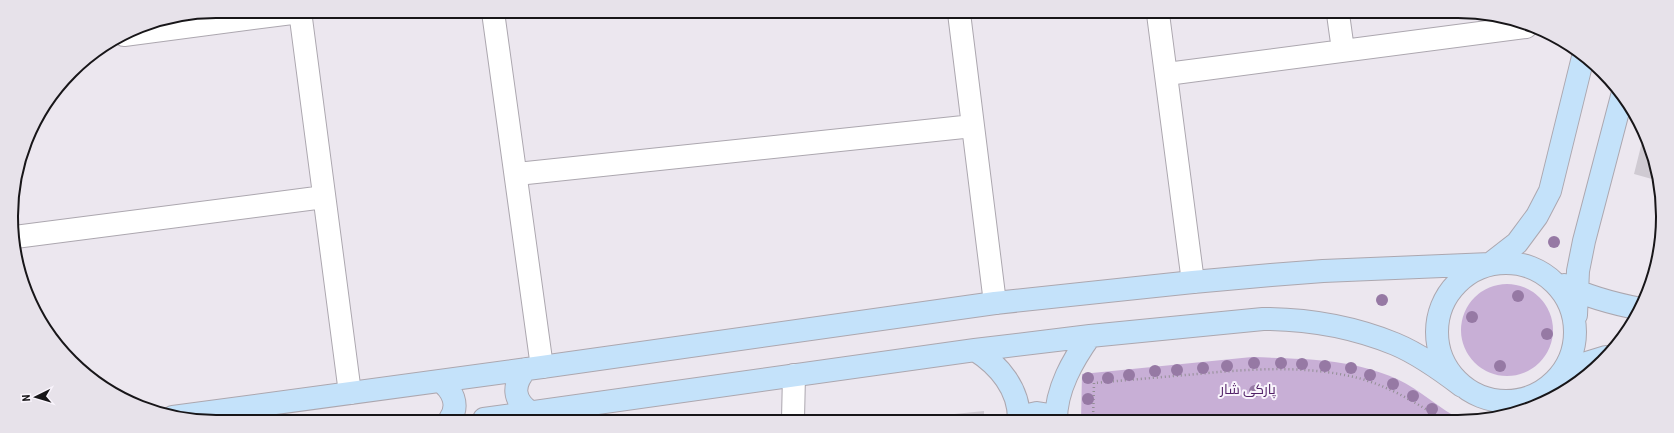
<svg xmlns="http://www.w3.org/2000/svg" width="1674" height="433" font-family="'Roboto Condensed',Cairo,sans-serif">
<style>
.green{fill:#c8afd6}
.building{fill:#cfcad2}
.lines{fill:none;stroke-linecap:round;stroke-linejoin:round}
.street-casing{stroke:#aca7af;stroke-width:24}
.secondary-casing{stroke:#aca7af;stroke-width:24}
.path{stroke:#928e94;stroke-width:2.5;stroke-dasharray:1 3;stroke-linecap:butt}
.street{stroke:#fff;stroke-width:22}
.secondary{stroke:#c4e2fa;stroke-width:22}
.tree{fill:#9679a4}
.labels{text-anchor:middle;stroke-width:4;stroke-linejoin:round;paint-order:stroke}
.park-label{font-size:14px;fill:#501f66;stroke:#f9f4fc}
.rim{fill:none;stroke:#181619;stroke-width:2}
</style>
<rect width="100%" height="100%" fill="#ece7ef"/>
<!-- green -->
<path class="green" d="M1461 330a46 46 0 1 1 92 0a46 46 0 1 1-92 0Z
M1252,357C1302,359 1351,358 1397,379C1421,390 1439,409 1462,420H1081L1082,374Z"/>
<!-- building -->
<path class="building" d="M1643,138L1659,176V181L1634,174Z
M984,411V419H935V416Z"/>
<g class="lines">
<defs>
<path id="street" d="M300,11L350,393
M493,12L542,367
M959,13L995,303
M1158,14L1193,282
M1338,14L1343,50
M124,35L300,12
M1167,74L1526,27
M517,174L973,126
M15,237L324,197
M793,419L794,375"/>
<path id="secondary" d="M1437 332a69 69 0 1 1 138 0a69 69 0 1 1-138 0Z
M1564,285C1588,297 1615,304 1641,309
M1576,315L1578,271L1584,241L1622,96
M975,350C999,365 1019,389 1019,419
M526,369C512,385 513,400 530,412
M1559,379L1580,365L1606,357
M440,381C452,389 460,405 450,419
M173,417L542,367L995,303L1193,282L1271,275L1323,271L1490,264L1517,243L1537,216L1550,191L1583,57
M1019,417L1037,413L1056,416
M484,419L975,350L1090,336L1263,319C1307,319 1353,327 1395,344C1419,354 1441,370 1462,386
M1056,420C1056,389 1073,360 1090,336"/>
</defs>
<!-- street casing -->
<use href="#street" class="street-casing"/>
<!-- secondary casing -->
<use href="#secondary" class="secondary-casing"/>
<!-- path -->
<path class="path" d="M1093,420L1094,383C1128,380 1163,377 1197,374C1249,369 1302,365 1354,377C1385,384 1417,403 1443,420"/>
<!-- street -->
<use href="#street" class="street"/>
<!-- secondary -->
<use href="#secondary" class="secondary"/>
</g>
<!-- trees -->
<g class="tree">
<circle cx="1554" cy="242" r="6"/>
<circle cx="1518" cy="296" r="6"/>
<circle cx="1382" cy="300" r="6"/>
<circle cx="1472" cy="317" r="6"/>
<circle cx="1547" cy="334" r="6"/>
<circle cx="1254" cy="363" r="6"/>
<circle cx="1281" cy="363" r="6"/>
<circle cx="1302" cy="364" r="6"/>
<circle cx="1227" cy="366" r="6"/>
<circle cx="1325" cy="366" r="6"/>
<circle cx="1500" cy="366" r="6"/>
<circle cx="1203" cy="368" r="6"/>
<circle cx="1351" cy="368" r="6"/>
<circle cx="1177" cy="370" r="6"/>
<circle cx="1155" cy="371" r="6"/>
<circle cx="1129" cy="375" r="6"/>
<circle cx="1370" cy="375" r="6"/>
<circle cx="1088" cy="378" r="6"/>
<circle cx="1108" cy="378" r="6"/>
<circle cx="1393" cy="384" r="6"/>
<circle cx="1255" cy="391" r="6"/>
<circle cx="1413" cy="396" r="6"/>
<circle cx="1088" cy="399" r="6"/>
<circle cx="1432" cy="409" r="6"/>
</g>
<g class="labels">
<!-- park labels -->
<g class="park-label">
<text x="1248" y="394">پارکی شار</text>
</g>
</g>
<!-- crop -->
<path d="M0 0H1674V433H0ZM216 18H1458A198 198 0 0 1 1656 216V217A198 198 0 0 1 1458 415H216A198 198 0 0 1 18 217V216A198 198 0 0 1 216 18Z" fill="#e7e2ea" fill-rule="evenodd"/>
<path class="rim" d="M216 18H1458A198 198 0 0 1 1656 216V217A198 198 0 0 1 1458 415H216A198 198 0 0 1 18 217V216A198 198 0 0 1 216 18Z"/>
<!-- north arrow -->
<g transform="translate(36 397) rotate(265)" stroke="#f9f4fc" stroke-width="3" paint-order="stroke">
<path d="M0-3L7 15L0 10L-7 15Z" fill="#181619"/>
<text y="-6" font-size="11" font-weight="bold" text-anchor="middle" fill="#181619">N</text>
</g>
</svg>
